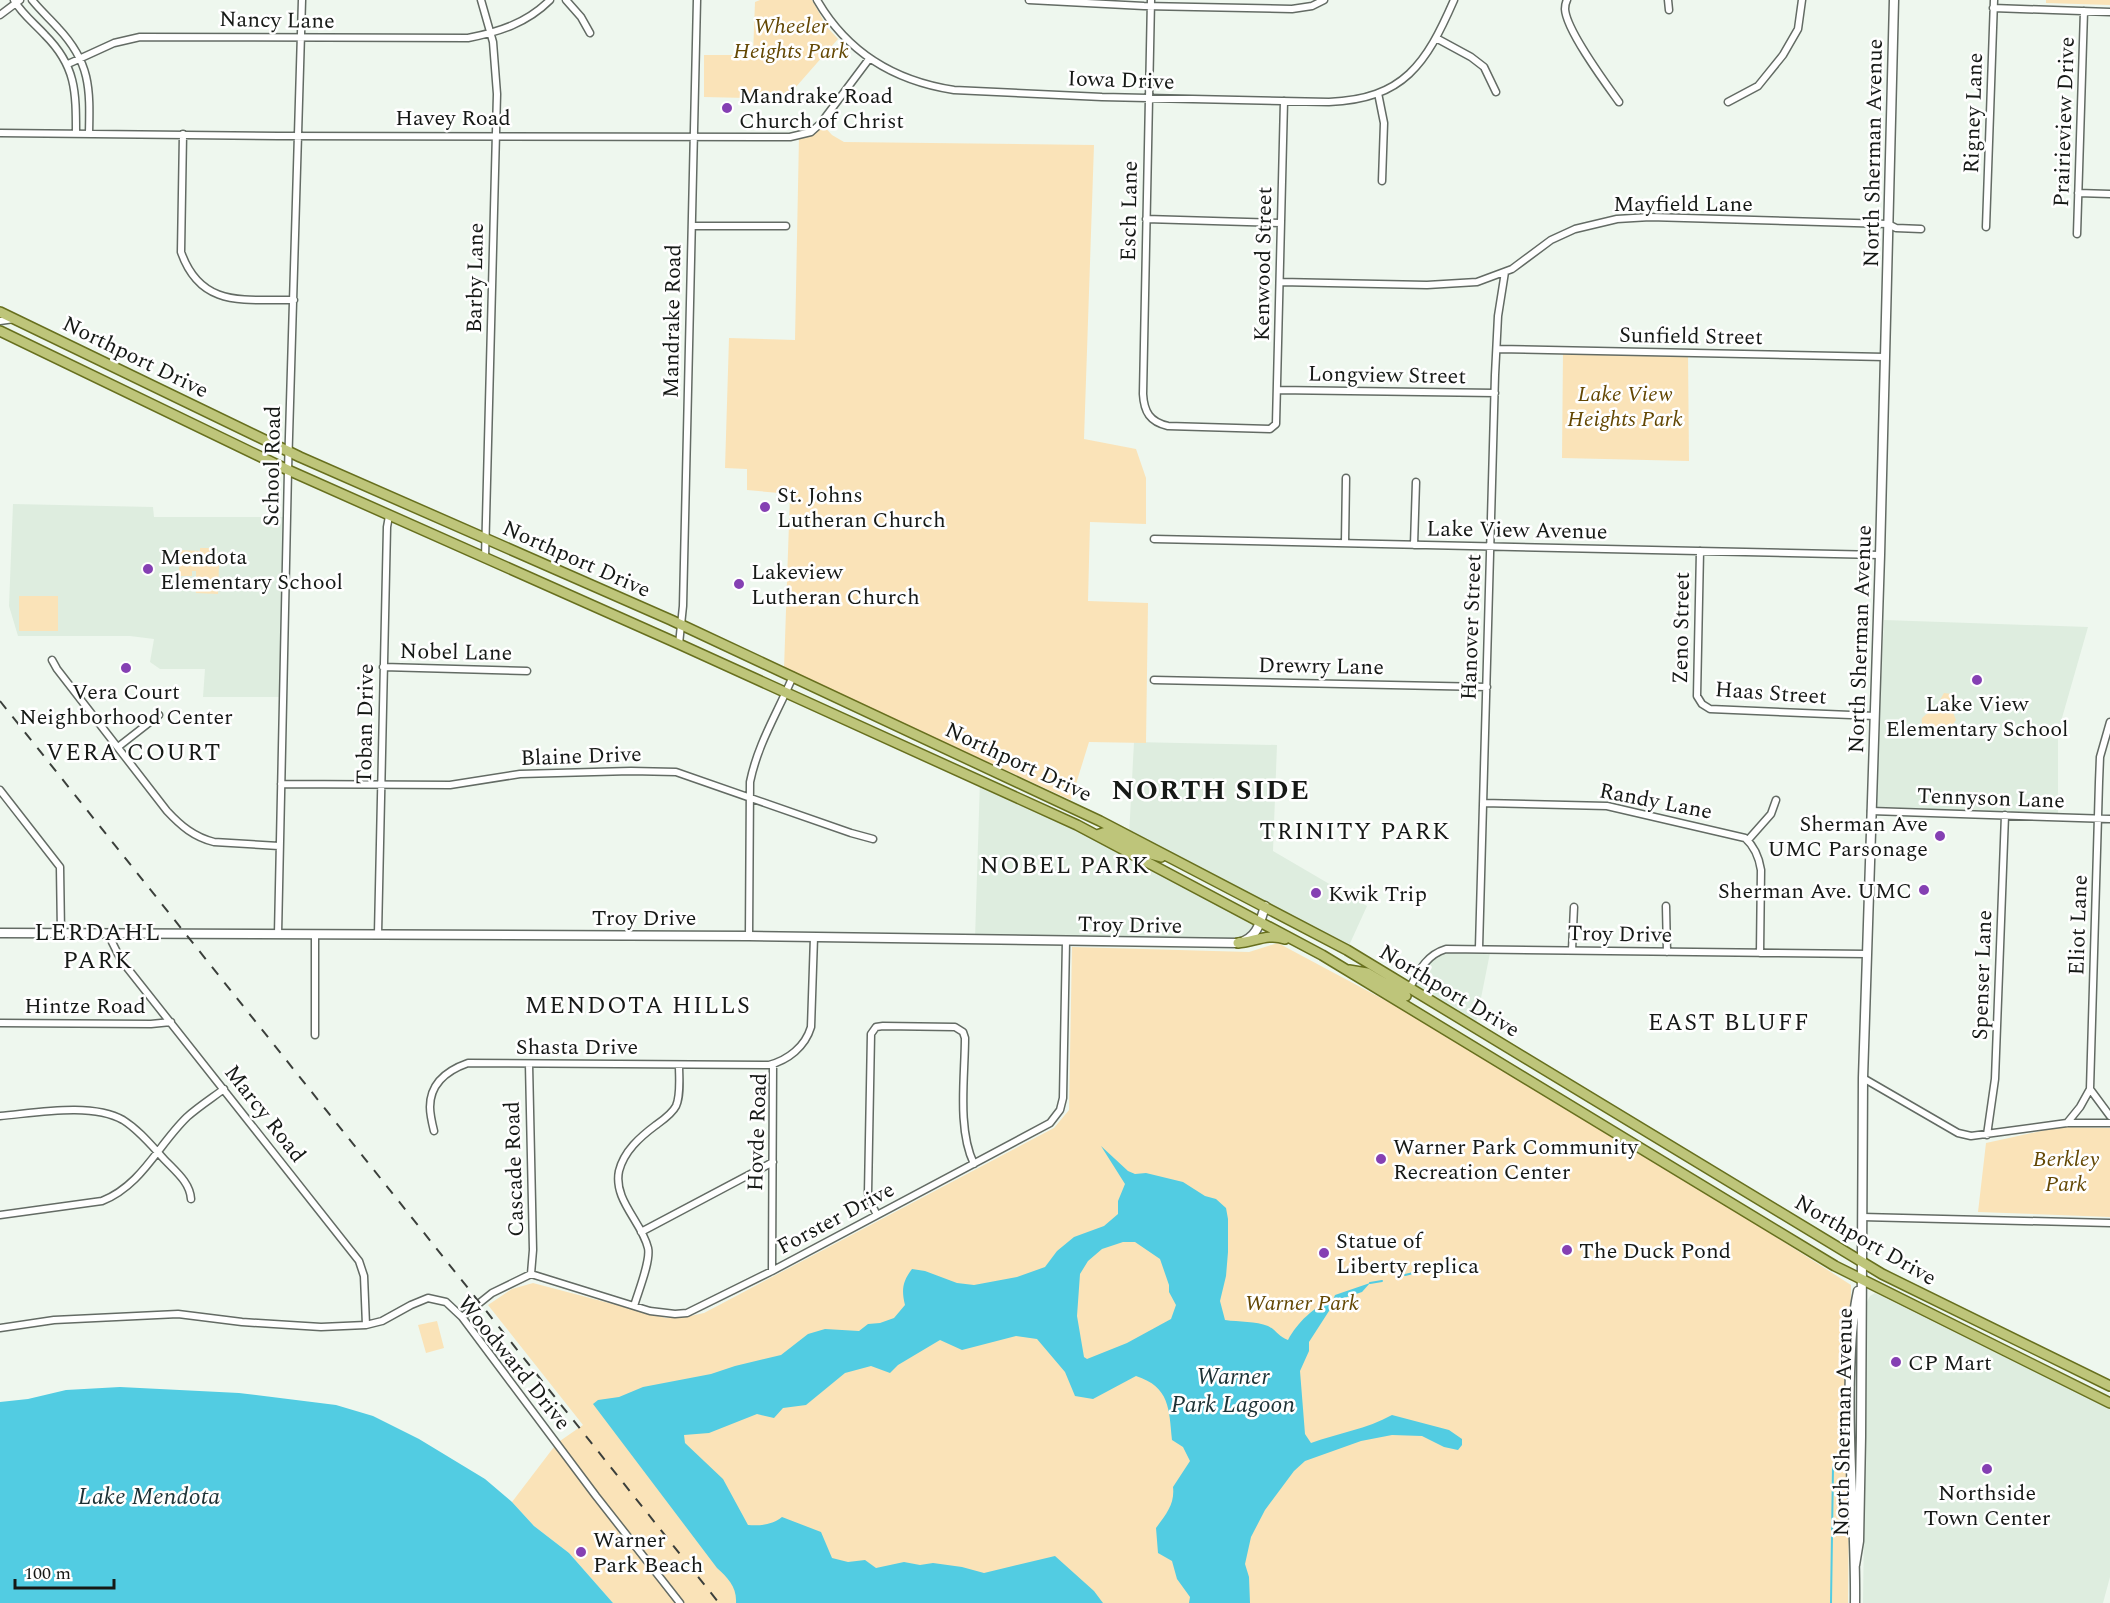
<svg xmlns="http://www.w3.org/2000/svg" width="2110" height="1603" font-family="Spectral,serif">
<style>
.built{fill:#deeddf}
.green{fill:#fae3b8}
.water{fill:#52cce2;fill-rule:evenodd}
.lines{fill:none;stroke-linecap:round;stroke-linejoin:round}
.stream{stroke:#52cce2;stroke-width:2}
.street-casing{stroke:#636b64;stroke-width:9}
.secondary-casing{stroke:#636b64;stroke-width:11}
.primary-casing{stroke:#676f1e;stroke-width:12}
.street{stroke:#fff;stroke-width:6}
.secondary{stroke:#fff;stroke-width:8}
.primary{stroke:#bec57a;stroke-width:9}
.rail{stroke:#3b3f3b;stroke-width:2;stroke-dasharray:10 10;stroke-linecap:butt}
.poi-dot{fill:#8540b3;stroke:#fff;stroke-width:2}
.labels{text-anchor:middle;stroke-width:5;stroke-linejoin:round;paint-order:stroke}
.street-label{font-size:22px;fill:#161916;stroke:#fff}
.park-label{font-size:22px;font-style:italic;fill:#634703;stroke:#fff}
.poi-label{font-size:22px;fill:#161916;stroke:#fff;text-anchor:start}
.neighbourhood-label{font-size:24px;letter-spacing:1.5px;fill:#161916;stroke:#fff}
.water-label{font-size:24px;font-style:italic;fill:#1c3135;stroke:#fff}
.district-label{font-size:28px;font-weight:bold;letter-spacing:1.5px;fill:#161916;stroke:#fff}
</style>
<rect width="100%" height="100%" fill="#eef7ee"/>
<!-- built -->
<path class="built" d="M13,504L153,507L154,517H288L283,697H203L205,669H160L150,662L154,639L130,636H18L9,606Z
M1884,620L2088,627L2058,732V814L1875,807Z
M1134,742L1277,745L1273,851L1367,906L1347,950L1129,836Z
M980,780L1260,921L1248,940L975,939Z
M1491,948L1475,1028L1410,988L1434,953Z
M1875,1293L2110,1409V1577L2103,1603H1863L1867,1302L1870,1296Z"/>
<!-- green -->
<path class="green" d="M760,0H812L827,27L838,39L788,96L758,95L747,98L704,97V55H753L755,2Z
M2046,0H2110V5L2046,3Z
M821,123L832,135L844,142L1094,145L1084,439L1136,449L1146,478V524L1090,522L1088,601L1148,603L1146,743L1089,742L1071,800L784,669L790,494L747,490V469L725,468L729,338L795,340L799,136Z
M1563,351L1688,353L1689,461L1562,458Z
M200,548H214L213,556H210V562L197,561V564L219,565L218,594L196,593L195,588L174,587V581L196,579V571H192V576H179V550L200,551Z
M19,596H58V631H19Z
M1944,693L1952,694L1954,698L1952,710L1956,720L1946,735C1931,737 1920,736 1922,718L1937,705Z
M1278,943L1422,1020L1712,1196L1851,1285L1848,1603H613L569,1553L534,1526L512,1502L557,1443L583,1425L488,1305L512,1289L533,1283L666,1318L686,1317L704,1313L1054,1128L1069,1110L1072,947L1249,952Z
M2060,1127L2110,1128V1217L1978,1212L1986,1143Z
M437,1321L444,1348L426,1353L418,1325Z"/>
<!-- water -->
<path class="water" d="M1101,1146L1128,1171L1135,1174L1146,1173L1183,1182L1205,1196L1216,1199L1226,1208L1228,1219V1252L1226,1276L1220,1301L1225,1320C1239,1322 1256,1321 1268,1326C1276,1330 1279,1337 1288,1340C1297,1323 1314,1306 1333,1300L1335,1295L1370,1283L1362,1292L1344,1298L1329,1311L1309,1342V1351L1300,1371L1305,1434L1311,1443C1338,1433 1367,1429 1392,1415L1449,1430L1462,1439V1445L1458,1450L1444,1447L1422,1436L1392,1435L1361,1441L1305,1461L1294,1471L1265,1510L1251,1537L1245,1564L1249,1577L1250,1603H1189L1190,1597L1177,1579L1172,1561L1158,1553L1156,1528C1166,1514 1175,1504 1173,1487L1190,1461L1183,1447L1172,1440C1169,1409 1170,1387 1136,1376L1093,1399L1075,1396L1065,1372L1037,1339L1016,1336L962,1350L940,1340L898,1365L890,1373L871,1366L845,1373L806,1405L783,1408L774,1418L757,1414L709,1433L684,1435L685,1443L723,1479L748,1525C760,1526 772,1525 782,1517L821,1532L832,1558L848,1562L865,1560L876,1568L904,1562L920,1565L933,1563L962,1567L984,1573L1055,1556L1094,1591L1103,1603H736C737,1587 728,1578 717,1568L593,1404L598,1400L619,1397L643,1387L711,1374L735,1366L781,1355L808,1334L825,1329L859,1331L868,1324L880,1323L894,1318L905,1305C901,1289 903,1281 912,1269L925,1271L957,1283L974,1285L1017,1277L1045,1267L1057,1251L1074,1237L1104,1226L1118,1214V1201L1125,1184ZM1123,1242H1135L1160,1259L1169,1285V1292L1176,1305L1171,1319L1127,1343L1087,1359L1084,1357L1077,1316L1080,1274L1088,1261L1102,1249Z
M120,1387L239,1393L336,1405L373,1416L419,1439L485,1479L512,1502L534,1526L569,1553L613,1603H0V1402L28,1399L66,1390Z"/>
<g class="lines">
<!-- stream -->
<path class="stream" d="M1405,1275L1439,1267L1462,1269
M1370,1283L1382,1281
M1831,1603L1833,1467"/>
<defs>
<path id="street" d="M14,0C21,13 35,24 45,35C76,66 76,91 76,134
M32,0C40,10 50,19 58,28C91,63 90,89 89,134
M481,0L493,42L497,94L485,558
M566,0L581,17L590,33
M817,0C847,52 895,81 954,90L1102,97L1329,102C1404,99 1426,64 1454,0
M1029,0L1144,6L1292,9L1312,6L1324,0
M1151,0L1143,394C1144,412 1150,422 1168,426L1270,429L1276,424L1284,101
M1567,0C1566,2 1565,7 1565,9C1566,30 1606,84 1619,102
M1668,0L1669,10
M1993,8L2110,12
M0,15L20,0
M1436,38L1471,57L1484,67L1496,92
M68,64L114,43L140,37L468,38C499,32 527,23 550,0
M1378,93L1384,123L1382,181
M1728,102L1758,86L1783,55L1798,29L1802,0
M0,133L278,136L790,137L811,132L821,123L869,59
M183,134L181,252C201,309 245,299 294,300
M2078,193L2110,194
M1146,219L1281,223
M692,226H786
M1986,227L1994,0
M2077,234L2084,11
M1280,282L1427,285L1477,282L1512,269L1551,240L1575,229L1617,219L1650,217L1888,224L1896,228L1921,229
M0,321L14,319
M1497,349L1885,357
M1277,390L1495,393
M1154,539L1880,555
M1345,543L1346,478
M1414,545L1416,482
M1700,551L1697,696L1702,704L1710,709L1875,716
M679,644L683,606L697,0
M52,660L57,669L167,811C181,826 194,837 214,842L279,846
M383,667L527,671
M1154,680L1487,687
M118,747L159,715
M281,784L450,785L520,774L631,771L676,772L851,833L873,839
M0,790L60,867L61,933
M1483,803L1607,806L1745,838C1754,846 1759,857 1761,870L1760,953
M1871,811L2110,819
M1748,840L1771,814L1776,800
M1666,906L1667,952
M111,933L112,942L121,960L359,1261L364,1276L366,1325
M278,934L288,470L302,0
M315,934V1035
M378,934L387,527L389,516
M749,936L750,782C758,743 778,712 793,676
M1479,948L1495,375L1498,316L1505,272
M1572,950L1574,907
M1409,989C1419,971 1426,955 1446,949L1867,954
M0,1023L151,1024L171,1022
M529,1064L533,1250L531,1274
M1863,1078L1958,1133L1971,1136L2067,1123H2110
M2090,1089L2110,1116
M0,1116C35,1113 92,1102 123,1120C139,1130 151,1145 163,1158C175,1171 190,1182 191,1199
M2067,1123L2080,1107L2090,1089L2099,782L2100,757L2110,722
M434,1131C432,1123 430,1114 430,1107C430,1083 448,1070 468,1063L769,1065C788,1060 805,1047 811,1027L814,937
M1987,1135L1995,1079L2005,815
M0,1215L102,1201C142,1185 158,1145 187,1117C198,1107 212,1098 224,1089
M877,1215L871,1203L868,1193L871,1034L876,1027L883,1026L955,1027L963,1032L965,1038C965,1076 957,1129 974,1164
M1862,1217L2110,1223
M641,1232L773,1162
M772,1271L773,1064
M634,1306C638,1292 651,1261 648,1248C642,1222 613,1200 619,1171C624,1151 640,1137 656,1125C663,1120 672,1114 676,1106C681,1095 679,1077 679,1065
M462,1317L492,1293L531,1274L650,1311L675,1314L687,1313L772,1271L1050,1123L1060,1110L1063,1098L1066,941
M0,1328L54,1320L178,1314L242,1322L321,1327L366,1325L382,1321L411,1305L428,1298L446,1302L462,1317L596,1496L680,1603"/>
<path id="secondary" d="M0,933L749,936L1238,943C1257,939 1260,923 1265,906
M1855,1565L1859,1541L1861,1437L1863,1078L1880,555L1894,0
M1855,1603C1856,1526 1847,1450 1850,1373C1851,1345 1852,1319 1858,1291"/>
<path id="primary" d="M0,312L300,457L671,620L1100,821L1347,950L1882,1274L2110,1386
M0,331L288,470L679,644L1077,825L1322,955L1835,1266L2110,1403
M1097,835L1106,832L1143,852L1161,857
M1238,943C1254,942 1268,933 1285,939
M1349,970L1367,973L1406,996"/>
</defs>
<!-- street casing -->
<use href="#street" class="street-casing"/>
<!-- secondary casing -->
<use href="#secondary" class="secondary-casing"/>
<!-- primary casing -->
<use href="#primary" class="primary-casing"/>
<!-- street -->
<use href="#street" class="street"/>
<!-- secondary -->
<use href="#secondary" class="secondary"/>
<!-- primary -->
<use href="#primary" class="primary"/>
<!-- rail -->
<path class="rail" d="M0,701L719,1603"/>
</g>
<!-- markers -->
<g class="poi-dot">
<circle cx="727" cy="108" r="6"/>
<circle cx="765" cy="507" r="6"/>
<circle cx="148" cy="569" r="6"/>
<circle cx="739" cy="584" r="6"/>
<circle cx="126" cy="668" r="6"/>
<circle cx="1977" cy="680" r="6"/>
<circle cx="1940" cy="836" r="6"/>
<circle cx="1924" cy="890" r="6"/>
<circle cx="1316" cy="893" r="6"/>
<circle cx="1381" cy="1159" r="6"/>
<circle cx="1567" cy="1250" r="6"/>
<circle cx="1324" cy="1253" r="6"/>
<circle cx="1896" cy="1362" r="6"/>
<circle cx="1987" cy="1469" r="6"/>
<circle cx="581" cy="1552" r="6"/>
</g>
<g class="labels">
<!-- street labels -->
<g class="street-label">
<text transform="translate(277 19) rotate(1)" y="8">Nancy Lane</text>
<text transform="translate(1121 79) rotate(2)" y="8">Iowa Drive</text>
<text transform="translate(1972 113) rotate(-88)" y="8">Rigney Lane</text>
<text x="453" y="125">Havey Road</text>
<text transform="translate(2063 122) rotate(-88)" y="8">Prairieview Drive</text>
<text transform="translate(1872 153) rotate(-89)" y="8">North Sherman Avenue</text>
<text x="1683" y="211">Mayfield Lane</text>
<text transform="translate(1128 211) rotate(-89)" y="8">Esch Lane</text>
<text transform="translate(1262 264) rotate(-89)" y="8">Kenwood Street</text>
<text transform="translate(474 278) rotate(-89)" y="8">Barby Lane</text>
<text transform="translate(671 321) rotate(-89)" y="8">Mandrake Road</text>
<text transform="translate(1691 335) rotate(1)" y="8">Sunfield Street</text>
<text transform="translate(136 356) rotate(26)" y="8">Northport Drive</text>
<text transform="translate(1387 374) rotate(1)" y="8">Longview Street</text>
<text transform="translate(271 466) rotate(-89)" y="8">School Road</text>
<text transform="translate(1517 529) rotate(1)" y="8">Lake View Avenue</text>
<text transform="translate(577 558) rotate(24)" y="8">Northport Drive</text>
<text transform="translate(1470 627) rotate(-88)" y="8">Hanover Street</text>
<text transform="translate(1680 628) rotate(-89)" y="8">Zeno Street</text>
<text transform="translate(1859 639) rotate(-88)" y="8">North Sherman Avenue</text>
<text transform="translate(456 651) rotate(1)" y="8">Nobel Lane</text>
<text transform="translate(1321 665) rotate(1)" y="8">Drewry Lane</text>
<text transform="translate(1771 692) rotate(4)" y="8">Haas Street</text>
<text transform="translate(364 724) rotate(-89)" y="8">Toban Drive</text>
<text transform="translate(581 755) rotate(-2)" y="8">Blaine Drive</text>
<text transform="translate(1019 761) rotate(25)" y="8">Northport Drive</text>
<text transform="translate(1991 797) rotate(2)" y="8">Tennyson Lane</text>
<text transform="translate(1656 800) rotate(11)" y="8">Randy Lane</text>
<text x="644" y="925">Troy Drive</text>
<text transform="translate(1130 924) rotate(1)" y="8">Troy Drive</text>
<text transform="translate(2077 925) rotate(-88)" y="8">Eliot Lane</text>
<text transform="translate(1620 933) rotate(1)" y="8">Troy Drive</text>
<text transform="translate(1981 975) rotate(-88)" y="8">Spenser Lane</text>
<text transform="translate(1450 990) rotate(31)" y="8">Northport Drive</text>
<text x="85" y="1013">Hintze Road</text>
<text x="577" y="1054">Shasta Drive</text>
<text transform="translate(266 1113) rotate(52)" y="8">Marcy Road</text>
<text transform="translate(756 1132) rotate(-88)" y="8">Hovde Road</text>
<text transform="translate(513 1169) rotate(-92)" y="8">Cascade Road</text>
<text transform="translate(835 1217) rotate(-28)" y="8">Forster Drive</text>
<text transform="translate(1866 1239) rotate(30)" y="8">Northport Drive</text>
<text transform="translate(515 1362) rotate(51)" y="8">Woodward Drive</text>
<text transform="translate(1842 1422) rotate(-89)" y="8">North Sherman Avenue</text>
</g>
<!-- park labels -->
<g class="park-label">
<text x="791" y="33">Wheeler<tspan x="791" dy="25">Heights Park</tspan></text>
<text x="1625" y="401">Lake View<tspan x="1625" dy="25">Heights Park</tspan></text>
<text x="2066" y="1166">Berkley<tspan x="2066" dy="25">Park</tspan></text>
<text x="1302" y="1310">Warner Park</text>
</g>
<!-- poi labels -->
<g class="poi-label">
<text x="739" y="103">Mandrake Road<tspan x="739" dy="25">Church of Christ</tspan></text>
<text x="777" y="502">St. Johns<tspan x="777" dy="25">Lutheran Church</tspan></text>
<text x="160" y="564">Mendota<tspan x="160" dy="25">Elementary School</tspan></text>
<text x="751" y="579">Lakeview<tspan x="751" dy="25">Lutheran Church</tspan></text>
<text x="126" y="699" text-anchor="middle">Vera Court<tspan x="126" dy="25">Neighborhood Center</tspan></text>
<text x="1977" y="711" text-anchor="middle">Lake View<tspan x="1977" dy="25">Elementary School</tspan></text>
<text x="1928" y="831" text-anchor="end">Sherman Ave<tspan x="1928" dy="25">UMC Parsonage</tspan></text>
<text x="1912" y="898" text-anchor="end">Sherman Ave. UMC</text>
<text x="1328" y="901">Kwik Trip</text>
<text x="1393" y="1154">Warner Park Community<tspan x="1393" dy="25">Recreation Center</tspan></text>
<text x="1336" y="1248">Statue of<tspan x="1336" dy="25">Liberty replica</tspan></text>
<text x="1579" y="1258">The Duck Pond</text>
<text x="1908" y="1370">CP Mart</text>
<text x="1987" y="1500" text-anchor="middle">Northside<tspan x="1987" dy="25">Town Center</tspan></text>
<text x="593" y="1547">Warner<tspan x="593" dy="25">Park Beach</tspan></text>
</g>
<!-- neighbourhood labels -->
<g class="neighbourhood-label">
<text x="134" y="760">VERA COURT</text>
<text x="1355" y="839">TRINITY PARK</text>
<text x="1065" y="873">NOBEL PARK</text>
<text x="98" y="940">LERDAHL<tspan x="98" dy="28">PARK</tspan></text>
<text x="638" y="1013">MENDOTA HILLS</text>
<text x="1729" y="1030">EAST BLUFF</text>
</g>
<!-- water labels -->
<g class="water-label">
<text x="1233" y="1384">Warner<tspan x="1233" dy="28">Park Lagoon</tspan></text>
<text x="149" y="1504">Lake Mendota</text>
</g>
<!-- district labels -->
<g class="district-label">
<text x="1211" y="799">NORTH SIDE</text>
</g>
</g>
<!-- scale -->
<path d="M15 1579v9h99v-9" fill="none" stroke="#161916" stroke-width="3"/>
<text x="24" y="1579" font-size="18" fill="#161916" stroke="#ffffff" stroke-width="4.5" paint-order="stroke">100 m</text>
</svg>
